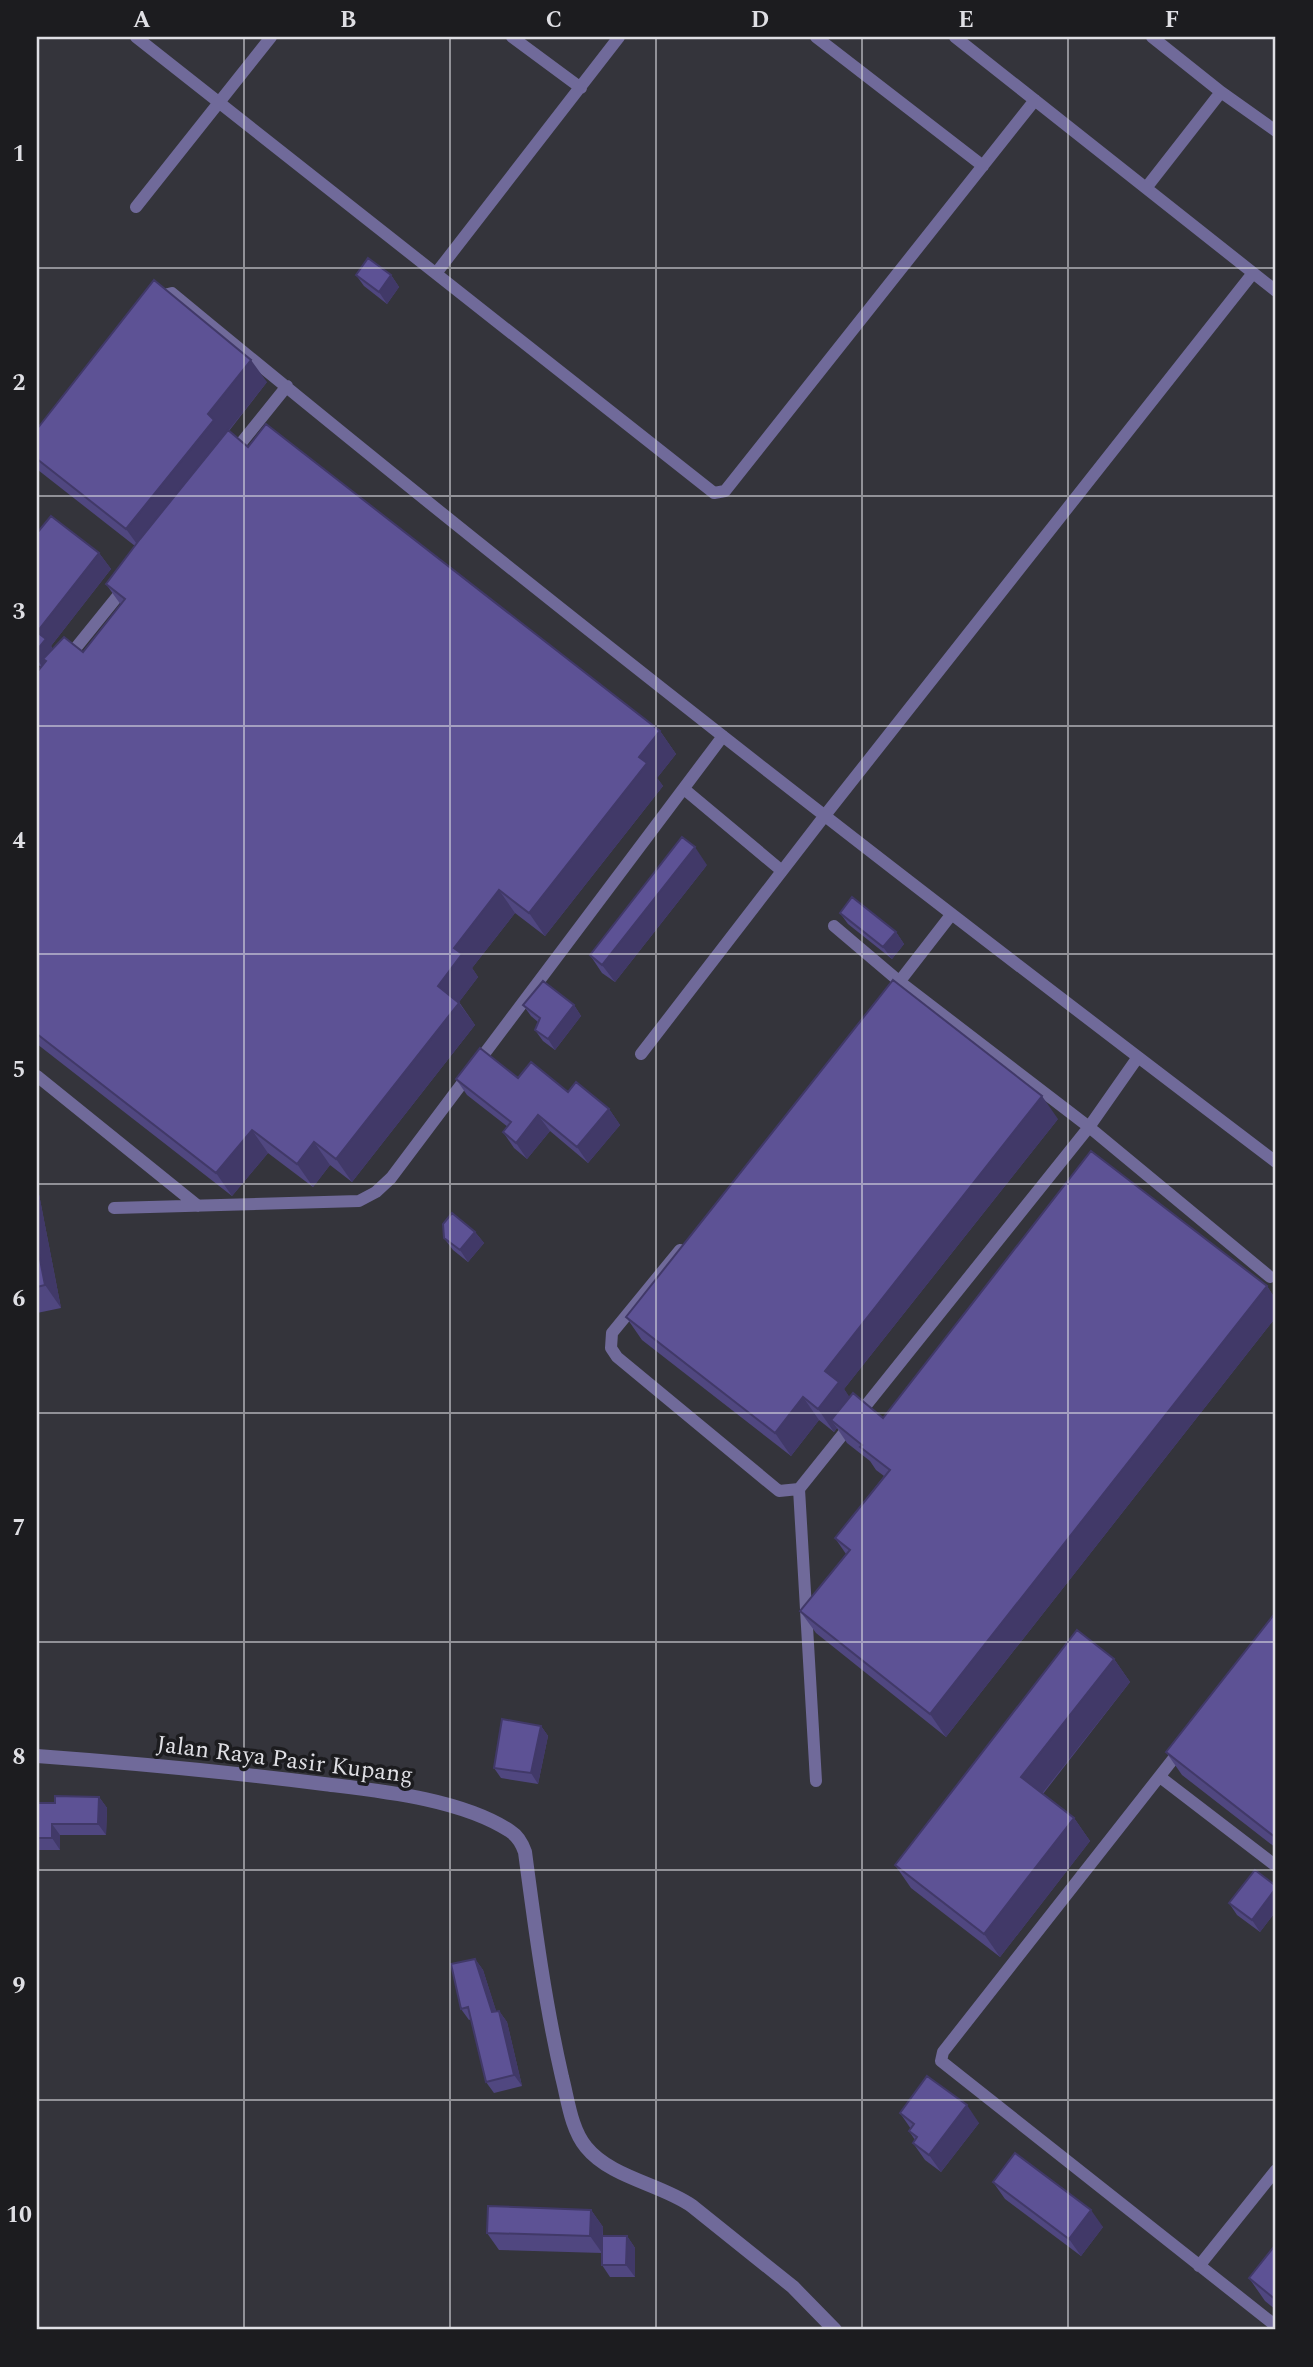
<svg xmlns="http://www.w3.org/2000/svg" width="1313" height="2367" font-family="Spectral,serif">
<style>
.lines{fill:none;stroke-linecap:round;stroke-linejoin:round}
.service{stroke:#706a9a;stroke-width:12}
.tertiary{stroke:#706a9a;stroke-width:14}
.wall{fill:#504780}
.shaded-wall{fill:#413968}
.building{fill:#5d5295;stroke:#413968;stroke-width:2}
.grid{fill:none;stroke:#dfdfe4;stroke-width:2;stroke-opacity:0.55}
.labels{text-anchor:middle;stroke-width:7;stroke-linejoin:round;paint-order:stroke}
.street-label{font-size:24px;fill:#dfdfe4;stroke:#1c1c1f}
.neatline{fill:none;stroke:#dfdfe4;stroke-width:2.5}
.grid-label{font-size:23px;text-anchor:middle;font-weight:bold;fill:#dfdfe4}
</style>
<rect width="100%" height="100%" fill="#34343b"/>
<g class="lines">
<!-- service -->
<path class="service" d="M136,37L714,493L725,491L1035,100
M512,37L581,88
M816,37L983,166
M955,37L1276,291
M1221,92L1276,131
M1146,188L1221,92L1152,37
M136,207L271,37
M437,272L619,37
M156,297L172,293C533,592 903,879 1276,1162
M233,453L287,386
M66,660L125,587
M684,789L782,871
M834,926L900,982L1089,1127L1270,1277
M889,995L951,915
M641,1054L826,814L1253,273
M37,1076L198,1206
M114,1208L359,1201L376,1192L391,1178L723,736
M680,1250L612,1333L611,1348L617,1357L779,1491L799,1489
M1181,1749L943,2052L941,2061L1276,2326
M1160,1777L1276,1866
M816,1781L799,1489L1089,1127L1138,1057
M1199,2266L1276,2170"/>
<!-- tertiary -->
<path class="tertiary" d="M37,1756C133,1763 229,1772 324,1784C381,1791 461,1799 510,1831C518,1836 522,1843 525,1852C535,1928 545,2003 562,2077C568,2100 571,2129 586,2147C611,2178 661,2184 692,2206L793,2287L835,2330"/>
</g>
<!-- wall -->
<path class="wall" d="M356,275H391L399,287L387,304L364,286Z
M267,382L229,431L248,447L660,731L676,754L657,778L663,786L545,936L515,913L472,968L478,977L459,1002L475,1025L352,1182L330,1165L313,1187L268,1153L232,1196L37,1044V672L41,667L37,664V533L99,553L111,569L51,646L53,649L83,652L121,605L106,584L135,546L38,470L37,468V429Z
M707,865L615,982L602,973L590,955Z
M840,913L896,932L904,944L892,959L848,924Z
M523,1005H574L581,1016L555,1050L543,1041L535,1030L538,1022L531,1016Z
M518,1078L568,1092L609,1109L620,1125L588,1163L550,1131L527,1159L514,1148L503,1132L508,1127L467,1095L456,1079Z
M1058,1119L844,1389L849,1397L883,1418L1267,1286L1276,1300V1317L946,1737L816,1633L800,1611L846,1554L835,1538L884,1476L876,1470L870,1461L847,1443L837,1428L834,1432L819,1420L791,1456L642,1340L626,1317Z
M37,1184L61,1308L37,1313Z
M475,1232L484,1243L468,1262L453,1250L444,1238Z
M1276,1612V1848L1182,1775L1166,1752Z
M1114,1659L1130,1682L1043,1794L1074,1818L1090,1841L1000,1957L911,1888L895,1865Z
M541,1726L548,1736L538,1784L501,1778L494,1768Z
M99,1797L107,1808L106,1835H60V1850H37V1803H55Z
M1276,1886V1911L1260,1932L1237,1915L1229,1903Z
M475,1959L483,1970L496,2011H499L507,2022L522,2086L494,2093L486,2082L471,2019L469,2020L461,2009Z
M900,2113L979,2123L941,2172L925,2160L913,2143L915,2140L909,2131L911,2129Z
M993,2182L1103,2227L1081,2256L1005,2199Z
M591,2210L603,2227V2236H627L635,2248V2277H610L602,2265V2253L499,2250L487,2233Z
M1276,2244V2310L1265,2301L1249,2278Z"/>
<!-- shaded-wall -->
<path class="shaded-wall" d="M391,275L399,287L387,304L379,292Z
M251,360L267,382L225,435L142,551L126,529L208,414Z
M99,553L111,569L51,646L57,656L46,661L43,659L49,667L45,671L37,659V632Z
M660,731L676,754L657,778L663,786L545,936L529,913L639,757Z
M695,847L707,865L615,982L602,965Z
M499,890L515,913L472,968L478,977L456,1006L459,1003L475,1025L352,1182L336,1159L438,986L454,948Z
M896,932L904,944L892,959L883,947Z
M574,1005L581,1016L555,1050L548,1039Z
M1042,1096L1058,1119L844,1389L855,1405L831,1420L837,1428L834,1432L818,1409L825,1371Z
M609,1109L620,1125L588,1163L577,1147Z
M538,1115L550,1131L527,1159L516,1143Z
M252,1130L268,1153L232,1196L216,1173Z
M314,1142L330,1165L313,1187L297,1164Z
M37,1184L61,1308L45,1285L37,1244Z
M475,1232L484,1243L468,1262L460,1250Z
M1267,1286L1276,1300V1317L946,1737L930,1714Z
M803,1397L819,1420L791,1456L775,1433Z
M1114,1659L1130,1682L1037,1800L1021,1777Z
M541,1726L548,1736L538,1784L531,1773Z
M99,1797L107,1808L106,1835L98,1824Z
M1074,1818L1090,1841L1000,1957L984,1934Z
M52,1824L60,1835V1850L52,1838Z
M1276,1888V1911L1260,1932L1252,1920Z
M475,1959L483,1970L500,2023L492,2012Z
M499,2011L507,2022L522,2086L514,2075Z
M967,2105L979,2123L941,2172L929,2155Z
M591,2210L603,2227L602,2253L590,2236Z
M1091,2210L1103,2227L1081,2256L1069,2239Z
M627,2236L635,2248V2277L626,2265Z"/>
<!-- building -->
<path class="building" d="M368,258L391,275L379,292L356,275Z
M154,280L251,360L208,414L214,420L126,529L37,459V429Z
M266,424L660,731L639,757L647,763L529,913L499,890L454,948L462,954L438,986L459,1003L336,1159L314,1142L297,1164L252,1130L216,1173L37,1034V672L46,661L43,659L64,637L83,652L125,599L106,584L140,539L228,430L248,447Z
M51,516L99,553L37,632L46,639L37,650V533Z
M682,837L695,847L602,965L590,955Z
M852,897L896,932L883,947L840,913Z
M893,980L1042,1096L825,1371L839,1382L818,1409L803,1397L775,1433L626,1317Z
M543,981L574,1005L548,1039L535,1030L540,1018L523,1005Z
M480,1048L518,1078L531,1062L568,1092L576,1082L609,1109L577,1147L538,1115L516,1143L503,1132L511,1122L456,1079Z
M1091,1151L1267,1286L930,1714L800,1611L850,1550L835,1538L890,1470L860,1447L862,1445L831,1420L853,1393L883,1418Z
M452,1213L475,1232L460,1250L444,1238L443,1224Z
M37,1244L45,1285L37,1287Z
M1276,1612V1838L1166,1752Z
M1077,1630L1114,1659L1021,1777L1074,1818L984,1934L895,1865Z
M502,1719L541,1726L531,1773L494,1768Z
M55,1796L99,1797L98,1824H52V1838H37V1803H55Z
M1255,1870L1276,1886V1888L1252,1920L1229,1903Z
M475,1959L492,2012L499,2011L514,2075L486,2082L468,2007L461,2009L451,1964Z
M927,2076L967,2105L929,2155L913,2143L917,2137L909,2131L914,2124L900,2113Z
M1015,2153L1091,2210L1069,2239L993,2182Z
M488,2206L591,2210L590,2236L487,2233Z
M602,2236H627L626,2265H602Z
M1276,2244V2300L1249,2278Z"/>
<!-- grid -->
<path class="grid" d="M244,37V2330M450,37V2330M656,37V2330M862,37V2330M1068,37V2330M37,268H1276M37,496H1276M37,726H1276M37,954H1276M37,1184H1276M37,1413H1276M37,1642H1276M37,1870H1276M37,2100H1276"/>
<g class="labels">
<!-- street labels -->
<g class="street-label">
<text transform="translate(285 1759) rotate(7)" y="8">Jalan Raya Pasir Kupang</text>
</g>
</g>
<!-- border -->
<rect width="1313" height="2367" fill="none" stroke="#1c1c1f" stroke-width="77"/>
<rect x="38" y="38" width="1236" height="2290" class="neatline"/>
<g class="grid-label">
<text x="142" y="27">A</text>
<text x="348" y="27">B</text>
<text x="554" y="27">C</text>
<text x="760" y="27">D</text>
<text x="966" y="27">E</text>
<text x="1172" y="27">F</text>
<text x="19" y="161">1</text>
<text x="19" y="390">2</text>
<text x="19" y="619">3</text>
<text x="19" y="848">4</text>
<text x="19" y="1077">5</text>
<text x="19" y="1306">6</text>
<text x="19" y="1535">7</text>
<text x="19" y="1764">8</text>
<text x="19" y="1993">9</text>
<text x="19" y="2222">10</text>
</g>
</svg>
